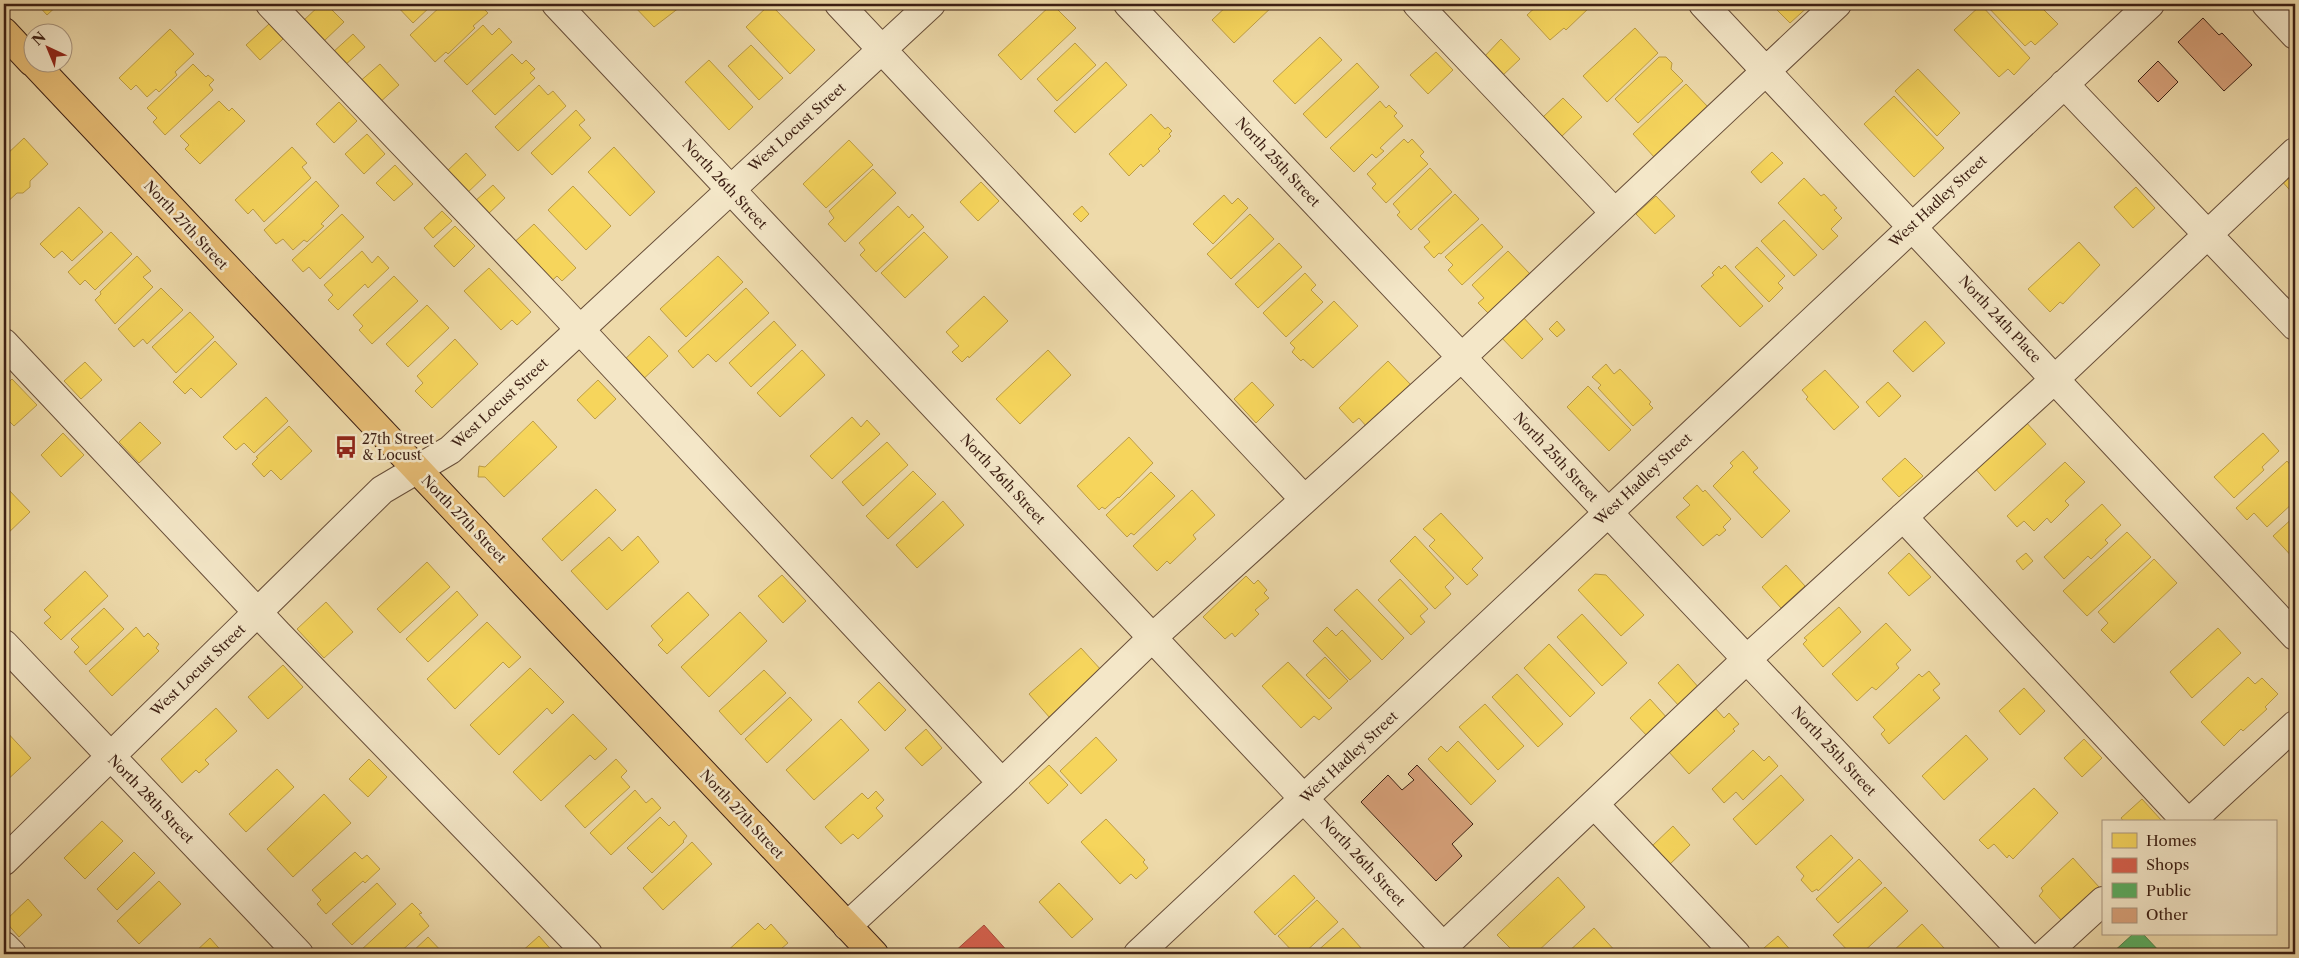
<svg xmlns="http://www.w3.org/2000/svg" width="2299" height="958" font-family="'Libre Caslon Text',serif">
<style>
.homes{fill:#f6d55c;stroke:#be9e46}
.shops{fill:#d6604d;stroke:#a84c3c}
.public{fill:#5aae61;stroke:#51834a}
.building{fill:#d9a27b;stroke:#3c1f13}
.lines{fill:none;stroke-linecap:round;stroke-linejoin:round}
.minor-casing{stroke:#684e39;stroke-width:30}
.major-casing{stroke:#3c1f13;stroke-width:30}
.minor{stroke:#f4e7c8;stroke-width:28}
.major{stroke:#e7bd75;stroke-width:28}
.labels{text-anchor:middle;stroke-width:5;stroke-linejoin:round;paint-order:stroke}
.street-label{font-size:14px;fill:#3c1f13;stroke:#f4e7c8}
.poi-label{font-size:14px;fill:#3c1f13;stroke:#f4e7c8;text-anchor:start}
</style>
<rect width="100%" height="100%" fill="#eedaaa"/>
<filter id="stains"><feTurbulence type="fractalNoise" baseFrequency=".004" numOctaves="4"/><feColorMatrix values="0 0 0 0 .2 0 0 0 0 .09 0 0 0 0 .02 0 0 0 .5 -.17"/></filter>
<radialGradient id="worn" r=".72"><stop offset=".6" stop-color="#630" stop-opacity="0"/><stop offset="1" stop-color="#630" stop-opacity=".3"/></radialGradient>
<!-- homes -->
<path class="homes" d="M37,4H59L47,15Z
M321,4H326L344,22L323,42L303,21Z
M395,4H433L413,23Z
M443,4H479L488,13L473,26L475,28L448,54L446,52L435,62L410,35Z
M632,4H684L654,27Z
M770,4L815,50L790,74L746,27Z
M1052,4L1076,28L1021,80L998,55Z
M1229,4H1275L1234,43L1212,20Z
M1539,4H1589L1591,6L1566,30L1564,28L1550,40L1527,15Z
M1771,4H1811L1790,23Z
M1985,4H2038L2058,24L2035,45L2031,41L2025,46Z
M1981,5L2030,58L2014,75L2008,69L1999,77L1954,30Z
M269,24L283,39L260,60L246,45Z
M483,25L492,35L499,28L512,42L467,85L444,61Z
M1635,28L1658,53L1607,102L1583,76Z
M170,29L194,54L175,72L177,75L159,92L156,89L147,97L136,85L131,90L119,78Z
M353,34L365,47L344,66L332,53Z
M1320,37L1342,60L1295,104L1273,81Z
M1501,39L1520,59L1501,77L1483,58Z
M1075,43L1096,65L1057,101L1037,79Z
M751,45L783,78L759,100L728,66Z
M1436,52L1453,70L1428,94L1410,75Z
M512,54L522,64L526,60L535,69L530,73L535,78L495,115L472,91Z
M1659,57H1666L1672,63L1671,69L1683,81L1638,123L1615,99Z
M709,60L753,107L729,130L685,82Z
M1106,62L1127,85L1075,133L1054,111Z
M1357,63L1379,87L1326,138L1303,114Z
M193,64L206,77L208,75L214,80L209,85L213,90L165,135L153,122L157,118L147,108Z
M380,64L399,85L378,104L358,83Z
M1918,69L1960,113L1937,136L1895,91Z
M1686,84L1709,108L1655,158L1633,134Z
M539,85L548,95L553,91L566,106L518,151L495,127Z
M1894,96L1944,148L1914,177L1864,124Z
M1563,98L1582,117L1560,138L1542,118Z
M219,101L229,111L232,108L245,121L200,164L185,149L189,145L180,136Z
M1380,101L1386,108L1389,105L1397,113L1394,116L1403,126L1380,148L1384,151L1376,158L1372,154L1354,172L1330,148Z
M339,102L357,121L334,143L316,124Z
M576,110L585,120L579,125L591,138L552,175L531,153Z
M1151,114L1165,129L1168,127L1172,131L1169,134L1171,136L1158,149L1160,151L1143,167L1141,164L1129,176L1109,154Z
M367,134L385,154L364,174L345,154Z
M24,138L48,164L30,181V187L23,193H17L4,205V157Z
M1404,139L1408,143L1412,139L1424,152L1420,156L1428,164L1386,203L1372,188L1376,184L1367,174Z
M849,140L873,165L826,208L803,184Z
M292,147L307,163L302,167L311,178L264,222L253,209L248,214L235,200Z
M614,147L655,192L630,216L588,172Z
M1772,152L1783,163L1761,183L1751,172Z
M466,153L486,175L466,194L446,172Z
M395,165L413,184L394,201L376,183Z
M2295,165V196L2280,179Z
M1430,168L1452,192L1411,230L1397,215L1400,212L1393,204Z
M873,169L896,193L845,242L828,224L834,218L829,211Z
M1804,178L1821,196L1824,194L1837,208L1834,210L1842,218L1831,229L1838,236L1823,250L1778,203Z
M316,181L339,206L321,224L324,226L307,242L304,240L293,250L283,239L276,244L264,230Z
M981,182L999,201L978,221L960,202Z
M493,185L505,198L487,215L474,202Z
M573,186L611,226L586,250L548,210Z
M2136,187L2155,208L2133,228L2114,207Z
M1455,194L1479,219L1441,254L1439,253L1434,258L1424,247L1430,242L1418,229Z
M1224,195L1232,204L1238,198L1248,208L1213,244L1193,224Z
M1656,196L1675,216L1655,234L1636,214Z
M898,206L909,218L912,214L924,227L876,272L860,255L865,250L859,243Z
M1082,206L1089,214L1081,222L1073,214Z
M79,207L103,232L72,261L62,251L54,258L40,244Z
M442,211L452,221L433,238L424,228Z
M342,214L364,237L320,279L309,267L303,272L292,260Z
M1250,214L1274,239L1231,279L1207,254Z
M1784,220L1817,255L1794,276L1761,241Z
M534,224L576,268L562,281L557,276L546,286L509,247Z
M1482,224L1503,247L1462,285L1448,270L1453,265L1445,257Z
M455,226L475,246L454,267L434,246Z
M111,232L132,254L95,290L85,280L80,285L68,272Z
M924,232L948,257L905,298L881,273Z
M2079,242L2100,265L2063,304L2060,302L2050,312L2028,289Z
M1279,243L1302,267L1258,308L1235,284Z
M1757,247L1785,276L1778,283L1783,288L1769,302L1735,267Z
M362,251L372,263L378,256L389,268L368,288L365,284L338,310L328,300L333,295L324,285Z
M1508,251L1530,274L1488,313L1478,303L1484,298L1472,285Z
M137,256L151,271L143,277L153,287L115,324L95,300L101,294L100,292Z
M718,256L743,282L686,337L660,309Z
M1725,265L1763,306L1740,327L1701,286L1714,275L1712,273L1719,266L1721,269Z
M489,268L531,312L517,325L512,320L501,330L464,291Z
M1305,273L1316,285L1311,290L1323,302L1286,337L1263,313Z
M394,276L418,301L372,344L359,330L363,326L353,315Z
M161,288L183,310L147,344L143,339L134,347L118,329Z
M746,288L769,313L716,362L708,354L693,368L678,351Z
M984,296L1008,321L969,358L968,356L962,362L952,352L959,346L946,332Z
M1334,301L1358,326L1313,368L1303,359L1301,361L1292,352L1295,348L1290,343Z
M427,305L449,328L408,367L386,344Z
M190,312L214,337L176,373L152,347Z
M1522,316L1543,339L1522,359L1500,336Z
M774,321L796,345L751,387L729,363Z
M1557,321L1565,330L1557,337L1549,329Z
M1925,321L1945,343L1913,372L1893,351Z
M649,336L668,356L639,383L620,364Z
M455,339L478,364L432,408L415,391L423,383L417,376Z
M215,341L237,364L201,398L191,388L185,394L173,382Z
M802,350L825,375L780,417L757,393Z
M1048,350L1071,375L1020,424L996,399Z
M1388,361L1411,385L1367,427L1359,418L1353,423L1339,408Z
M85,362L102,380L81,399L64,381Z
M1606,364L1614,374L1620,369L1651,402L1649,404L1653,408L1633,426L1598,388L1601,385L1592,377Z
M1825,370L1859,407L1834,430L1806,399L1808,397L1802,390Z
M12,379L37,405L14,426L4,416V387Z
M598,380L616,399L595,419L577,400Z
M1252,382L1274,405L1256,423L1234,399Z
M1888,382L1901,396L1879,417L1866,402Z
M1588,386L1631,430L1609,451L1567,407Z
M266,397L288,421L254,453L244,443L236,450L223,437Z
M852,417L861,427L867,420L880,434L832,479L810,456Z
M2024,420L2046,444L1995,491L1973,466Z
M533,421L557,447L504,497L485,477H478L479,466L485,467Z
M140,422L161,443L139,463L119,442Z
M289,426L312,451L281,480L271,470L264,477L252,464L258,458L256,457Z
M63,433L84,455L61,477L41,455Z
M2263,433L2279,451L2262,467L2264,470L2234,498L2214,477Z
M1129,437L1153,463L1119,498L1118,497L1105,509L1102,507L1099,510L1077,486Z
M887,442L908,465L863,506L842,482Z
M1743,451L1758,468L1753,472L1790,511L1762,538L1713,486L1733,466L1730,463Z
M1905,458L1923,476L1899,497L1882,479Z
M2287,461L2295,470V501L2267,527L2254,513L2247,520L2236,508Z
M2065,462L2085,482L2065,501L2069,505L2051,523L2047,518L2034,531L2024,521L2017,527L2007,516Z
M913,471L936,494L888,539L866,516Z
M1151,472L1175,496L1134,535L1131,533L1127,537L1106,515Z
M1697,485L1703,492L1705,490L1731,519L1723,527L1726,530L1719,536L1717,534L1703,546L1676,517L1690,505L1683,498Z
M6,487L30,512L4,537V490Z
M596,489L616,510L562,561L542,539Z
M1192,490L1215,515L1193,535L1196,539L1170,564L1167,561L1157,571L1133,546Z
M943,501L964,525L917,568L896,545Z
M2102,504L2121,525L2105,540L2108,543L2091,559L2088,556L2064,579L2044,557Z
M1441,513L1483,558L1472,569L1478,575L1467,585L1429,546L1435,540L1423,529Z
M2295,516V560L2273,536Z
M2127,532L2151,557L2087,616L2063,591Z
M638,536L659,562L607,610L571,571L609,537L622,551Z
M1415,536L1454,578L1445,587L1451,594L1435,609L1390,561Z
M1909,553L1931,577L1909,596L1888,573Z
M2026,553L2033,561L2023,570L2016,561Z
M2154,559L2177,583L2114,643L2101,630L2108,623L2098,612Z
M427,562L450,587L400,633L377,609Z
M1786,565L1805,586L1781,608L1762,587Z
M85,571L108,596L61,640L44,623L51,617L44,610Z
M1595,574L1606,575L1644,615L1621,636L1578,590Z
M782,575L806,601L783,623L758,596Z
M1246,576L1254,584L1258,580L1267,590L1264,593L1269,598L1255,610L1259,614L1235,637L1232,633L1225,639L1203,617Z
M1400,579L1428,609L1420,616L1425,622L1411,635L1378,600Z
M1357,589L1404,638L1382,660L1334,610Z
M457,591L478,615L428,662L406,639Z
M688,592L709,615L667,654L658,645L663,640L651,626Z
M326,602L353,632L324,658L297,629Z
M1839,607L1861,632L1823,667L1803,644L1807,640L1804,638Z
M104,608L124,629L86,665L74,652L79,647L71,639Z
M740,612L767,641L709,697L681,667Z
M1582,614L1627,663L1602,686L1557,637Z
M487,622L521,657L509,668L503,662L455,709L427,679Z
M1886,623L1911,650L1896,664L1899,668L1876,690L1872,687L1857,701L1832,674Z
M136,627L144,637L148,633L159,644L156,648L159,651L112,696L89,671Z
M1327,627L1336,636L1342,630L1371,661L1350,680L1313,641Z
M2218,628L2241,653L2192,698L2170,672Z
M1549,644L1595,693L1570,717L1524,668Z
M1081,648L1102,671L1050,718L1029,694Z
M1325,657L1348,681L1329,699L1306,675Z
M1288,662L1332,708L1319,720L1314,716L1301,728L1262,686Z
M1678,664L1700,689L1680,707L1658,683Z
M283,665L303,687L268,719L248,697Z
M530,668L564,702L552,714L547,708L499,755L470,725Z
M764,670L786,693L741,735L719,711Z
M1929,671L1940,684L1933,690L1940,698L1889,744L1881,734L1885,730L1873,717L1919,674L1922,677Z
M1517,674L1563,724L1538,747L1492,697Z
M2248,677L2255,684L2262,678L2278,694L2265,707L2267,709L2243,731L2241,729L2224,746L2201,722Z
M879,682L906,710L885,731L858,702Z
M2024,688L2045,711L2020,735L1999,711Z
M790,697L812,720L767,763L745,739Z
M1650,699L1668,719L1649,738L1630,718Z
M1485,704L1524,746L1498,770L1459,727Z
M216,708L237,731L205,760L209,764L199,773L196,770L182,783L161,759Z
M1715,708L1724,718L1729,713L1739,724L1733,729L1735,731L1689,774L1668,751Z
M573,714L607,749L595,760L590,755L541,801L513,772Z
M841,719L869,750L814,800L786,770Z
M4,729L31,758L4,783Z
M926,729L942,748L922,766L905,748Z
M1966,735L1988,759L1944,800L1922,776Z
M1096,737L1117,760L1081,794L1060,771Z
M2084,739L2102,758L2082,777L2064,758Z
M1458,741L1496,781L1471,805L1428,759L1441,746L1447,752Z
M1753,750L1764,761L1769,756L1778,766L1743,800L1736,792L1724,803L1712,789Z
M369,759L387,777L368,797L349,779Z
M616,759L627,771L621,777L630,787L585,828L565,806Z
M1049,765L1068,785L1048,804L1029,783Z
M277,769L294,787L246,832L229,814Z
M1781,775L1804,800L1756,845L1733,819Z
M2034,788L2058,813L2013,859L2009,855L2007,858L1994,844L1988,849L1979,840Z
M635,790L646,803L652,798L661,808L611,855L590,833Z
M876,791L884,800L876,808L883,816L858,839L853,834L841,844L825,827L862,793L868,799Z
M324,794L351,823L293,877L267,849Z
M2142,799L2162,821L2161,822H2124L2121,818Z
M660,817L669,826L674,821L687,836L683,841L684,842L652,873L627,848Z
M1106,819L1145,860L1143,862L1148,868L1136,879L1131,874L1120,884L1081,842Z
M102,821L123,841L85,879L64,858Z
M1673,826L1690,845L1669,865L1652,846Z
M1831,835L1853,858L1818,891L1817,889L1812,892L1801,880L1804,876L1796,867Z
M692,842L712,864L663,910L643,888Z
M134,852L155,873L117,910L97,889Z
M355,852L362,859L367,855L380,869L365,883L363,881L326,914L317,904L321,900L312,890Z
M2073,858L2099,887L2062,921L2039,896L2043,891L2041,888Z
M1859,859L1882,883L1838,923L1816,899Z
M1294,875L1315,898L1275,935L1254,912Z
M1558,877L1585,907L1535,954H1516L1497,935Z
M159,881L181,904L139,944L117,921Z
M377,883L396,904L352,945L332,924Z
M1059,883L1093,919L1072,938L1039,902Z
M1885,887L1908,911L1861,954H1851L1833,935Z
M28,899L42,915L19,937L5,921Z
M1317,900L1338,922L1303,954H1295L1278,936Z
M412,903L422,913L419,914L429,926L398,954H362L360,951Z
M758,923L765,930L771,924L788,943L775,954H724Z
M1922,924L1944,948L1938,954H1890Z
M1343,928L1362,949L1355,954H1314Z
M1594,928L1618,954H1566Z
M539,936L554,953L519,954Z
M1778,936L1794,954H1757Z
M428,937L444,954H410Z
M210,938L224,954H193Z"/>
<!-- shops -->
<path class="shops" d="M984,925L1010,954H952Z"/>
<!-- public -->
<path class="public" d="M2133,934H2143L2162,954H2111Z"/>
<!-- building -->
<path class="building" d="M2203,18L2219,35L2222,33L2252,65L2224,91L2178,42Z
M2158,61L2178,82L2158,102L2138,81Z
M1417,765L1473,824L1452,844L1462,856L1436,881L1361,802L1388,775L1402,790L1414,780L1408,774Z"/>
<g class="lines">
<defs>
<path id="minor" d="M270,4L558,306L1002,783
M556,4L1450,954
M839,4L1304,499
M1128,4L2025,954
M1417,4L1615,213
M1703,4L2295,636
M2266,4L2295,35
M2064,84L2295,326
M4,343L278,634L588,954
M1903,517L2187,822
M4,644L299,954
M1594,804L1736,954
M2190,822L2295,725
M4,861L382,490L450,450L931,4
M847,926L1002,783L1153,637L1462,357L1837,4
M4,946L12,954
M1443,947L1747,659L2055,379L2295,152
M1138,954L2150,4
M2045,954L2103,901"/>
<path id="major" d="M4,32L32,62
M33,62L874,954"/>
</defs>
<!-- minor casing -->
<use href="#minor" class="minor-casing"/>
<!-- major casing -->
<use href="#major" class="major-casing"/>
<!-- minor -->
<use href="#minor" class="minor"/>
<!-- major -->
<use href="#major" class="major"/>
</g>
<!-- icons -->
<defs>
<symbol id="bus-bare" viewBox="-9 -9 18 18"><path d="M-5-6H5V4H4V6H2V4H-2V6H-4V4H-5ZM-3.5-4V0h7V-4ZM-3.5 1.2v1.5H-2V1.2ZM2 1.2v1.5H3.5V1.2Z" fill="#8f2418" stroke="#f4e7c8" stroke-width="2.5" paint-order="stroke"/></symbol>
</defs>
<g fill-rule="evenodd">
<use href="#bus-bare" x="330" y="431" width="32" height="32"/>
</g>
<g class="labels">
<!-- street labels -->
<g class="street-label">
<text transform="translate(797 127) rotate(-42)" y="5">West Locust Street</text>
<text transform="translate(1278 162) rotate(47)" y="5">North 25th Street</text>
<text transform="translate(725 184) rotate(47)" y="5">North 26th Street</text>
<text transform="translate(1938 201) rotate(-43)" y="5">West Hadley Street</text>
<text transform="translate(186 225) rotate(47)" y="5">North 27th Street</text>
<text transform="translate(2000 319) rotate(47)" y="5">North 24th Place</text>
<text transform="translate(500 403) rotate(-43)" y="5">West Locust Street</text>
<text transform="translate(1556 457) rotate(47)" y="5">North 25th Street</text>
<text transform="translate(1003 479) rotate(47)" y="5">North 26th Street</text>
<text transform="translate(1643 479) rotate(-43)" y="5">West Hadley Street</text>
<text transform="translate(464 519) rotate(46)" y="5">North 27th Street</text>
<text transform="translate(198 670) rotate(-44)" y="5">West Locust Street</text>
<text transform="translate(1834 751) rotate(47)" y="5">North 25th Street</text>
<text transform="translate(1349 757) rotate(-43)" y="5">West Hadley Street</text>
<text transform="translate(151 799) rotate(46)" y="5">North 28th Street</text>
<text transform="translate(742 814) rotate(47)" y="5">North 27th Street</text>
<text transform="translate(1363 861) rotate(47)" y="5">North 26th Street</text>
</g>
<!-- poi labels -->
<g class="poi-label">
<text x="362" y="444">27th Street<tspan x="362" dy="16">&amp; Locust</tspan></text>
</g>
</g>
<!-- margin -->
<rect width="2299" height="958" fill="none" stroke="#eedaaa" stroke-width="20"/>
<rect x="5" y="5" width="2289" height="948" fill="none" stroke="#3c1f13" stroke-width="2.5"/>
<rect x="10" y="10" width="2279" height="938" fill="none" stroke="#3c1f13"/>
<!-- legend -->
<rect x="2102" y="820" width="175" height="115" fill="#f4e7c8" stroke="#aa9780"/>
<rect x="2112" y="833" width="25" height="15" fill="#f6d55c" stroke="#aa9780"/>
<text x="2146" y="846" font-size="15" fill="#3c1f13">Homes</text>
<rect x="2112" y="858" width="25" height="15" fill="#d6604d" stroke="#aa9780"/>
<text x="2146" y="870" font-size="15" fill="#3c1f13">Shops</text>
<rect x="2112" y="883" width="25" height="15" fill="#5aae61" stroke="#aa9780"/>
<text x="2146" y="896" font-size="15" fill="#3c1f13">Public</text>
<rect x="2112" y="908" width="25" height="15" fill="#d9a27b" stroke="#aa9780"/>
<text x="2146" y="920" font-size="15" fill="#3c1f13">Other</text>
<!-- north arrow -->
<g transform="translate(48 48) rotate(316)"><circle r="24" fill="#f4e7c8" stroke="#aa9780"/>
<path d="M0-4L9 19L0 12L-9 19Z" fill="#8f2418"/>
<text y="-8" font-size="14" font-weight="bold" text-anchor="middle" fill="#3c1f13">N</text>
</g>
<rect width="100%" height="100%" filter="url(#stains)"/>
<rect width="100%" height="100%" fill="url(#worn)"/>
</svg>
